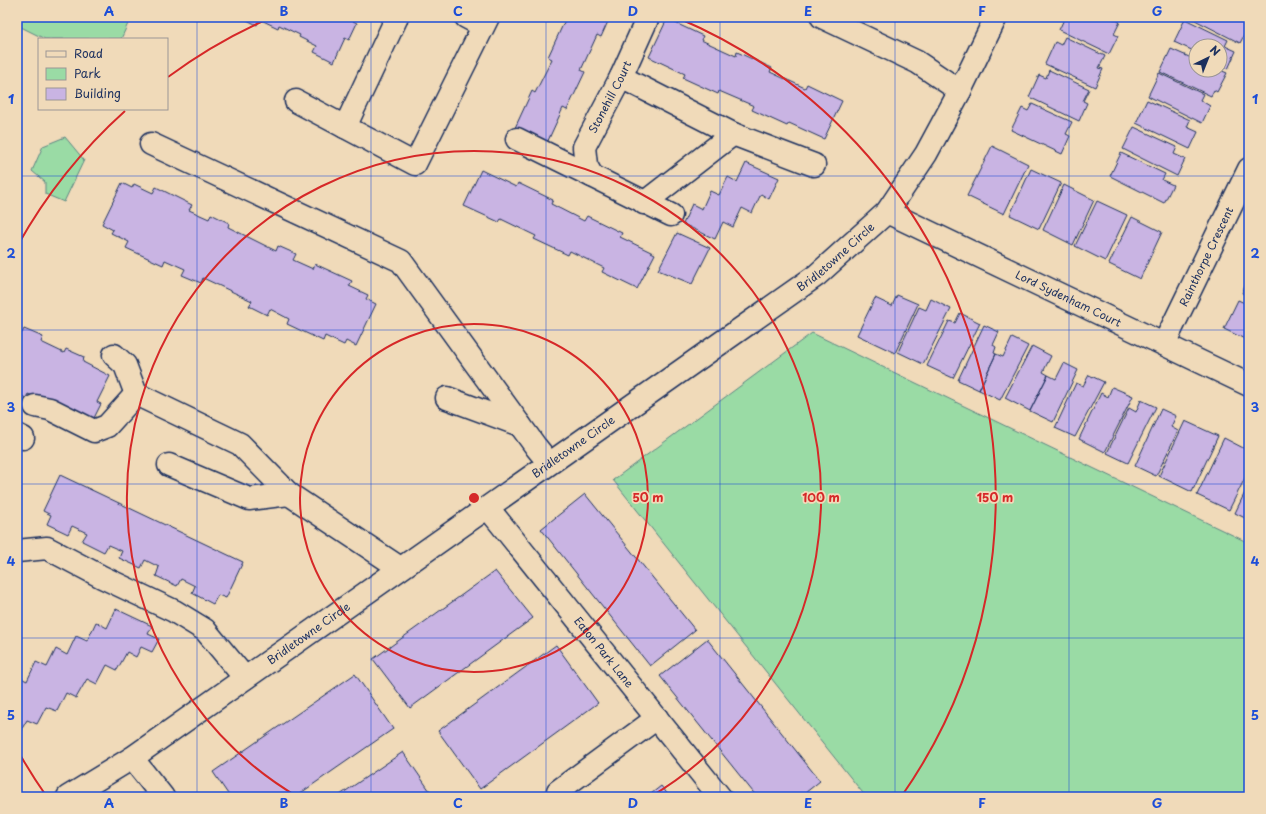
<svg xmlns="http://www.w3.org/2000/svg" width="1266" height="814" font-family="'Playpen Sans',sans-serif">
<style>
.green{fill:#9adba5;stroke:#5a8582}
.building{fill:#c9b4e3;stroke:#1b2f5e}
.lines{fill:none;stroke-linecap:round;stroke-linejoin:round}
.minor-casing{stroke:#1b2f5e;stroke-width:25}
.minor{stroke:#f0dab9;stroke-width:22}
.grid{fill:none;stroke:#1d4ed8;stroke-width:1;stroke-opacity:0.55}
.ring{fill:none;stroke:#d62828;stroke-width:2}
.labels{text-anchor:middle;stroke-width:3.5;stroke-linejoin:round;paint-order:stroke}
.street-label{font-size:11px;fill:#1b2f5e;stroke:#f0dab9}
.centre{fill:#d62828;stroke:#f0dab9;stroke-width:2}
.ring-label{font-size:12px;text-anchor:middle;font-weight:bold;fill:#d62828;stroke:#f0dab9;stroke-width:3.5;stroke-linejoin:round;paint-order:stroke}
.neatline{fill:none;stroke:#1d4ed8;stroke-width:1.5}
.grid-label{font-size:13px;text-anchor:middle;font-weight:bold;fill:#1d4ed8}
</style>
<rect width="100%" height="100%" fill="#f0dab9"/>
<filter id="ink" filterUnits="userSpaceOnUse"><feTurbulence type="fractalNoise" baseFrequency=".025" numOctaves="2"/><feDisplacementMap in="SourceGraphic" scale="8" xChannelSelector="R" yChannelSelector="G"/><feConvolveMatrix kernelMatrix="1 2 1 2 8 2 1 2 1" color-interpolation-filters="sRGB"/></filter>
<g filter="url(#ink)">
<!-- green -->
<path class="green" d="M17,17H131L121,39H45L17,25Z
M65,137L84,160L64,202L45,194V182L32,171L43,146Z
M812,333L1249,543V797H866L613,480Z"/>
<!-- building -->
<path class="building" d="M241,17H355L353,21L357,23L349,40L345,38L334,62L314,52L317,46L299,37L300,35L279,25L278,28L259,19L257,25Z
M571,17H610L601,37L597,35L581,70L585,72L567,110L563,108L546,145L514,130L532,91L535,93L552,59L548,57L566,18L570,20Z
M1065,17H1109L1120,22L1114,34L1118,36L1109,54L1059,30Z
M1189,17H1239L1238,19L1249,24V26L1240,43Z
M667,19L703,36L701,40L736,56L737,52L772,68L770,72L805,88L807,84L842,101L824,139L789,123L787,126L752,110L754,106L719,91L718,94L683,78L685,74L649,57Z
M1185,19L1228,40L1225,46L1236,51L1228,69L1220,65V46H1196V52L1174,42Z
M1065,37L1105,56L1099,68L1103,69L1095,87L1045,64L1055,42L1061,45Z
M1171,49L1196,60V70H1220L1227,73L1217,92L1214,90L1211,96L1160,72Z
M1049,70L1089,89L1083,101L1087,103L1079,121L1029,97L1039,75L1046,78Z
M1159,73L1203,94L1200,100L1210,106L1202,123L1148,96Z
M1147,100L1190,120L1187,127L1198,132L1190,149L1136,123Z
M1032,104L1072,122L1066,134L1070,136L1062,154L1011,130L1022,108L1028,111Z
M1134,127L1177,147L1174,154L1185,159L1177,176L1123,149Z
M992,146L1028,164L1004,214L967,196Z
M1121,153L1165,174L1162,180L1173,185L1164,203L1110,176Z
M746,163L779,178L769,199L761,194L752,213L742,208L733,227L723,222L715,239L683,224L692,204L702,209L710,191L719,195L728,177L737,182Z
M1031,169L1061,183L1039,229L1010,215Z
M481,170L516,187L518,183L553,200L551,204L584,221L587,216L622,233L620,237L655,254L637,289L602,272L604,268L570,251L568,255L534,239L536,236L501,219L499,222L464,206Z
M122,183L132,188L134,184L153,193L156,187L192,205L189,210L209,219L211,214L229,223L228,227L276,251L278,246L296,254L293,260L313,269L315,264L352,281L349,286L368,295L366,299L376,304L356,346L346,341L344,345L325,336L323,341L287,324L289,319L270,309L267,315L249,306L252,301L203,278L201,283L182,275L185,269L165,260L163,265L126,248L129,242L111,233L113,230L102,224Z
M1064,185L1094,200L1073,245L1043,230Z
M1097,201L1127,215L1105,261L1075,246Z
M1132,217L1162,232L1140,279L1109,264Z
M677,233L710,248L692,284L658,270Z
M1249,277V297L1242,293Z
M897,295L918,304L895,353L857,335L875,298L892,306Z
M931,299L951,309L923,364L898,352L919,307L926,310Z
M1238,300L1249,305V341L1224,329Z
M960,313L980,323L953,378L927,366L949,321L955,323Z
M984,325L999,332L993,345L996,347L994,353L996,354L979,390L958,380Z
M24,329L43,337L41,342L64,353L66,349L84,357L83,362L110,376L97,402L101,404L91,424L28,394L26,398L17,394V331L22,333Z
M1012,338L1028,346L1000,400L979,390L996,354L1003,357Z
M1032,346L1051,356L1043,372L1048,375L1030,411L1005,398Z
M1064,363L1078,370L1053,422L1030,411L1048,375L1056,379Z
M1089,375L1104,382L1075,437L1055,428L1076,383L1083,386Z
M1112,387L1133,396L1105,452L1079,439L1101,393L1108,397Z
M1141,400L1156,407L1128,463L1107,453L1129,408L1136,412Z
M1161,409L1176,416L1171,427L1178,431L1156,476L1135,466Z
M1185,421L1218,436L1192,492L1159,476Z
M1224,438L1249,451V470L1229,510L1197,495Z
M60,475L243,562L226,598L218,595L213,604L192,593L195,586L181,579L177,586L156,576L159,567L145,560L141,568L119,558L122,551L108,545L104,552L82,541L87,533L72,526L68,534L47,524L51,515L43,511Z
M1249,484V520L1235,513Z
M585,494L695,630L650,666L541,529Z
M495,571L533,618L410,708L373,659Z
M116,609L152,626L148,634L159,639L152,652L141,647L136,657L127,652L117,670L107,665L97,684L87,679L76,698L66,693L57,711L46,707L37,724L27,720L17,737V676L27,681L36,662L47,667L56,649L67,655L76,636L87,641L96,622L107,628Z
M707,639L820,781L800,797H757L660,676Z
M556,645L598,703L480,789L438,731Z
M355,674L393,729L295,797H230L213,772Z
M403,752L434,797H337Z
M661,786L670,797H647Z"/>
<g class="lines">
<defs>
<g id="minor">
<path d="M466,17L483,26"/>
<path d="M822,17L917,62L960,91"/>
<path d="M621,77L733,134L814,165"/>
<path d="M296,101L415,164L488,17"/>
<path d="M345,127L397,17"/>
<path d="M517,139L671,215"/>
<path d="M151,144L401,261L536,447L549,463"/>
<path id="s1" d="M592,176L586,165L584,147L621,77L648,17"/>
<path d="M644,203L733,134"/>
<path id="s2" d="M887,212L1249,385"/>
<path id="s3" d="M1164,344L1249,169"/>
<path d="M114,355L125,365L136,394L240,444L289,494L400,568"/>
<path d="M447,398L520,425"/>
<path d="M35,406L50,409L94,431L107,426L136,394"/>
<path d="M17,435L23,438"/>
<path d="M169,465L249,499L289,494"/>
<path id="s4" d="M488,508L720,797"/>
<path d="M17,551L47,548L102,577L174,611L205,630L245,678"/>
<path d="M132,758L163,797"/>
<path d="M558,791L657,718"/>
<path id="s5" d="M68,797L132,758L817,275L887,212L926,154L960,91L996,17"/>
</g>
</defs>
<!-- minor casing -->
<use href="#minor" class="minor-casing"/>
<!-- minor -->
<use href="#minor" class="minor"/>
</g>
</g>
<!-- grid -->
<path class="grid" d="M197,17V797M371,17V797M546,17V797M720,17V797M895,17V797M1069,17V797M17,176H1249M17,330H1249M17,484H1249M17,638H1249"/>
<!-- distance rings -->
<g class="ring">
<circle cx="474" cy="498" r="174"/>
<path d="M298 797A347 347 0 1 1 650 797"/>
<path d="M47 797A521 521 0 0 1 18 751M18 245A521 521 0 0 1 125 111M168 77A521 521 0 0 1 270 18M678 18A521 521 0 0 1 901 797"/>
</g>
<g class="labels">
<!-- street labels -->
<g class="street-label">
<text dy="4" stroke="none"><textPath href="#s1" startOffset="87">Stonehill Court</textPath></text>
<text dy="4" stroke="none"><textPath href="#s5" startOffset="939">Bridletowne Circle</textPath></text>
<text dy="4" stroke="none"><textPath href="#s3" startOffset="97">Rainthorpe Crescent</textPath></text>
<text dy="4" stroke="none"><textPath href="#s2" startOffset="201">Lord Sydenham Court</textPath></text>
<text dy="4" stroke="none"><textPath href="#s5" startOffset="615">Bridletowne Circle</textPath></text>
<text dy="4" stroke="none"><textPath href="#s5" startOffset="291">Bridletowne Circle</textPath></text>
<text dy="4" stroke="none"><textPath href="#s4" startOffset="185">Eaton Park Lane</textPath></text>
</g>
</g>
<circle cx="474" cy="498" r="6" class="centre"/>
<g class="ring-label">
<text x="648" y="502">50 m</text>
<text x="821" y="502">100 m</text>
<text x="995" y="502">150 m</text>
</g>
<!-- margin -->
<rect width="1266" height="814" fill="none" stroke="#f0dab9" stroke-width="44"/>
<!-- legend -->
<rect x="38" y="38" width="130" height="72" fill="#f0dab9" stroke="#9b9695"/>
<rect x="46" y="51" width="20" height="6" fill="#f0dab9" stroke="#9b9695"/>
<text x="74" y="58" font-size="12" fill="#1b2f5e">Road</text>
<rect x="46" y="68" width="20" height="12" fill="#9adba5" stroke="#9b9695"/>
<text x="74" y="78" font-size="12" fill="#1b2f5e">Park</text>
<rect x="46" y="88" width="20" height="12" fill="#c9b4e3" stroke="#9b9695"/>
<text x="74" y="98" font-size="12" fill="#1b2f5e">Building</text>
<!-- north arrow -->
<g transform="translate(1208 58) rotate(43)"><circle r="19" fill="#f0dab9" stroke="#9b9695"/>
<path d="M0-3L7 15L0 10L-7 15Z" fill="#1b2f5e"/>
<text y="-6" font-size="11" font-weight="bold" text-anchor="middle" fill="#1b2f5e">N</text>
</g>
<rect x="22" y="22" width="1222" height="770" class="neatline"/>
<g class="grid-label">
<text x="109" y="16">A</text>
<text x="284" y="16">B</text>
<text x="458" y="16">C</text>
<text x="633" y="16">D</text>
<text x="808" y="16">E</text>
<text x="982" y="16">F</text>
<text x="1157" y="16">G</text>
<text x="11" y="104">1</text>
<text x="1255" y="104">1</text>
<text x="11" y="258">2</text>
<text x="1255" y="258">2</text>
<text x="11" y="412">3</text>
<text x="1255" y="412">3</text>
<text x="11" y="566">4</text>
<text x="1255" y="566">4</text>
<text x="11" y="720">5</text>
<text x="1255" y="720">5</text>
<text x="109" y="808">A</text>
<text x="284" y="808">B</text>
<text x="458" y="808">C</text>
<text x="633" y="808">D</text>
<text x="808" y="808">E</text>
<text x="982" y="808">F</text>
<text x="1157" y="808">G</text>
</g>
</svg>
